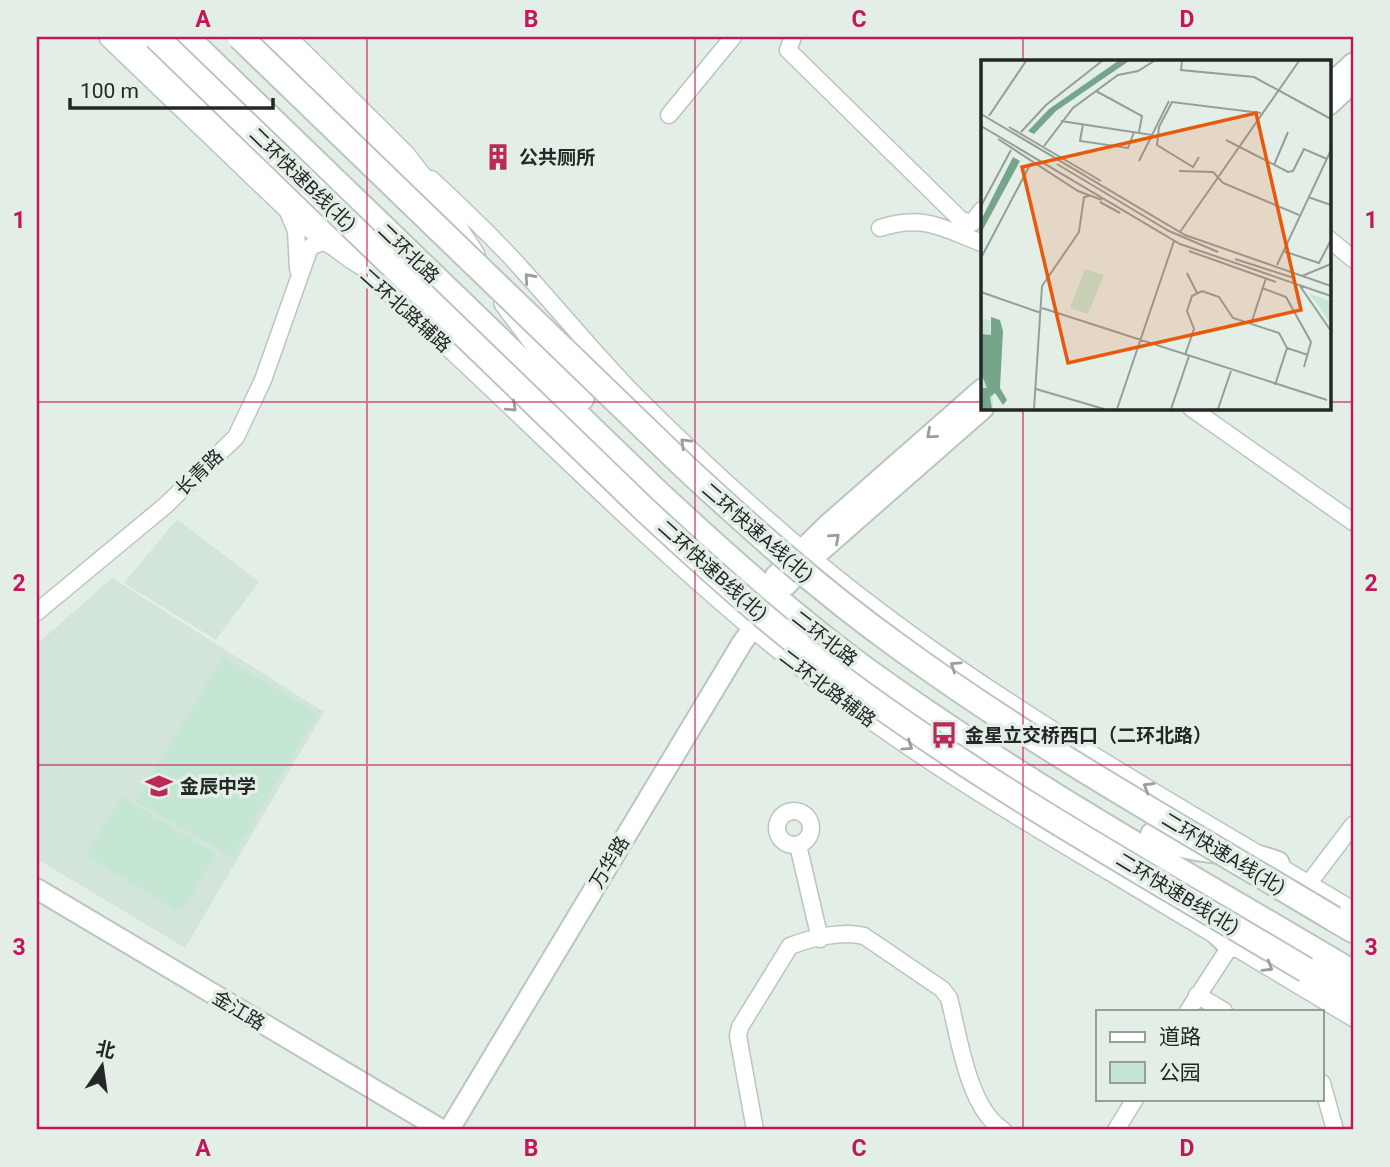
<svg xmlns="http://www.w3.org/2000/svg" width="1390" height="1167" font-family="Roboto,'Noto Sans SC',sans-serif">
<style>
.built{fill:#d3e5da}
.park{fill:#c4e6d2}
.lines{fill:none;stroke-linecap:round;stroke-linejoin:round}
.minor-casing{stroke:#bbc5bf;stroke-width:19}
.tertiary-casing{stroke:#bbc5bf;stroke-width:23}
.secondary-casing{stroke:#bbc5bf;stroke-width:24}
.primary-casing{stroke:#bbc5bf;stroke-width:28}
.trunk-casing{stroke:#bbc5bf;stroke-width:28}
.minor{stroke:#fff;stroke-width:16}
.tertiary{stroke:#fff;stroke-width:19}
.secondary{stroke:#fff;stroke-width:21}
.primary{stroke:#fff;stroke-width:24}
.trunk{stroke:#fff;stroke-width:24}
.trunk-bridge-casing{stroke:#bbc5bf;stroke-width:28;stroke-linecap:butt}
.trunk-bridge{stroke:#fff;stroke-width:24}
.oneway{stroke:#9c9e9d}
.grid{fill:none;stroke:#c2185b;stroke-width:2;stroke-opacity:0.55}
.labels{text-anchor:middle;stroke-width:7;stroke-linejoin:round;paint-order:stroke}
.poi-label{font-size:19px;font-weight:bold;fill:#232725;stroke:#e3eee7;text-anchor:start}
.street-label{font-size:19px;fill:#232725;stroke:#e3eee7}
.inset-road{fill:none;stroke:#969e99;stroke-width:2}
.view{fill:#e8590c;fill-opacity:0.15;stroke:#e8590c;stroke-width:3.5}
.inset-edge{fill:none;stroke:#232725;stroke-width:3.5}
.neatline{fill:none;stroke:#c2185b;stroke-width:2.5}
.grid-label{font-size:23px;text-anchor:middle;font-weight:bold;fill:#c2185b}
</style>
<rect width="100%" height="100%" fill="#e3eee7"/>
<!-- built -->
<path class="built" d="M177,519L259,582L216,640L124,583Z
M112,578L324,712L185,948L37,859V644Z"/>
<!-- park -->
<path class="park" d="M223,657L318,714L232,858L136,801Z
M122,797L216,854L180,913L86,855Z"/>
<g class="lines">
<defs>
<path id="minor" d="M793,37L788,50L961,220L972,223L982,210
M669,115L733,37
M431,179C457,203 483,228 508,254C548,297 586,344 627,387C685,446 747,503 810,556C976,695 1168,799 1353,910
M287,209L296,231L298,269
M880,228C924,214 942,228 982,243
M1329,239L1353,259
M372,278C520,410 656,556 813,678C906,750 1007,811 1108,871C1190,920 1272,969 1353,1018
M1191,408L1353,522
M37,612L166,505L236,437L263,380L310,247L322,242L336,247
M777 828a17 17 0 1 1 34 0a17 17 0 1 1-34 0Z
M798,845L820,939
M1309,883L1353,825
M1197,995L1224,1011
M1188,1011L1231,945
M1322,1083L1335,1130
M755,1130L738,1036L740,1027L790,946C811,938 843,930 864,936L942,989L949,998C959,1037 968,1108 1003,1130
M1116,1130L1135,1099"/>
<path id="tertiary" d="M1329,85L1353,63
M1329,105L1353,83
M775,576L827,525L982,389
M786,586L813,558L984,408
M37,889L442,1130
M449,1130L742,643L770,604"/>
<path id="secondary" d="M110,37L301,220L352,258L418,298
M285,37L405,156L433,192L474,255
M505,303L547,359L583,399"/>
<path id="primary" d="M186,37L659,494C727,557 797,620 873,675C1026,785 1192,877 1353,973
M1153,835C1193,854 1237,848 1277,864
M1194,904L1212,927L1231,945"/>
<path id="trunk" d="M131,37L347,246
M265,37L413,180
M1334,919L1353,930
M1306,970L1353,998"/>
</defs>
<!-- minor casing -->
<use href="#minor" class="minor-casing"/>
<!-- tertiary casing -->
<use href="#tertiary" class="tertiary-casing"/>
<!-- secondary casing -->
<use href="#secondary" class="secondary-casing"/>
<!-- primary casing -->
<use href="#primary" class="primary-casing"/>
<!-- trunk casing -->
<use href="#trunk" class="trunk-casing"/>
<!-- minor -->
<use href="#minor" class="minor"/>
<!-- tertiary -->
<use href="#tertiary" class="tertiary"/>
<!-- secondary -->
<use href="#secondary" class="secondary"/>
<!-- primary -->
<use href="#primary" class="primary"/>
<!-- trunk -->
<use href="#trunk" class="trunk"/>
<defs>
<path id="trunk-bridge" d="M156,37L644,509C713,573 783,636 859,691C1001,794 1156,880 1306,970
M240,37L685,467C752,529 820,590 895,644C1034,746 1186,830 1334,919"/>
</defs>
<!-- trunk-bridge casing -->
<use href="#trunk-bridge" class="trunk-bridge-casing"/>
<!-- trunk-bridge -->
<use href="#trunk-bridge" class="trunk-bridge"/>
</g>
<!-- one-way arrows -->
<defs><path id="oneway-chevron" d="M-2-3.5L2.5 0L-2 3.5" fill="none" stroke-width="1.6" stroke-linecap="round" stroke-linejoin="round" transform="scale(1.75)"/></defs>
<g class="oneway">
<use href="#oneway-chevron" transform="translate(529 278) rotate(-132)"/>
<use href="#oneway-chevron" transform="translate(512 407) rotate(43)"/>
<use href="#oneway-chevron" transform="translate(931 434) rotate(139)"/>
<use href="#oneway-chevron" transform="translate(685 443) rotate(-136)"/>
<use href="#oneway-chevron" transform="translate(835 538) rotate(-42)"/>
<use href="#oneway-chevron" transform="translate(955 666) rotate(-146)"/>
<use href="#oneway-chevron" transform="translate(908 746) rotate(34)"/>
<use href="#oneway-chevron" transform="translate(1148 787) rotate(-149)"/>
<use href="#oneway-chevron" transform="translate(1268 967) rotate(31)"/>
</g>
<!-- grid -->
<path class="grid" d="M367,37V1130M695,37V1130M1023,37V61M37,402H982M1329,402H1353M1023,408V1130M37,765H1353"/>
<!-- icons -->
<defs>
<symbol id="building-bare" viewBox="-9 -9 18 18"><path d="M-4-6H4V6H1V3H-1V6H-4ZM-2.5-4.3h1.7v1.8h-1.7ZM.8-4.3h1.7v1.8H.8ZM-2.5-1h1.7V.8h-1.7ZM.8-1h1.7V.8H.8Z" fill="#b92a59" stroke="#e3eee7" stroke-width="2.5" paint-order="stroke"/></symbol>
<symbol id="bus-bare" viewBox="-9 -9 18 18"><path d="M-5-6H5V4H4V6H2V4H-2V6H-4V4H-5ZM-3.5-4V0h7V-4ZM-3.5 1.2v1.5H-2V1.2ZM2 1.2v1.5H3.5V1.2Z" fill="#b92a59" stroke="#e3eee7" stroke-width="2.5" paint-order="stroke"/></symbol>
<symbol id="school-bare" viewBox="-9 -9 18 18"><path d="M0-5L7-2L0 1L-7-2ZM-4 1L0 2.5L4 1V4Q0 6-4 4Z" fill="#b92a59" stroke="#e3eee7" stroke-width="2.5" paint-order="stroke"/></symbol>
</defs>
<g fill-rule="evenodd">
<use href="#building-bare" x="479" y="138" width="38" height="38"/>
<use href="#bus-bare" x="925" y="716" width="38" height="38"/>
<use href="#school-bare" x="140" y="767" width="38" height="38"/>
</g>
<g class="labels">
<!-- poi labels -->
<g class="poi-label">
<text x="519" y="164">公共厕所</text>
<text x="965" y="742">金星立交桥西口（二环北路）</text>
<text x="180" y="793">金辰中学</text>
</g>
<!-- street labels -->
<g class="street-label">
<text transform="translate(303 179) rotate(44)" y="7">二环快速B线(北)</text>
<text transform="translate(409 253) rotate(44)" y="7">二环北路</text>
<text transform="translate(406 310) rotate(42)" y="7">二环北路辅路</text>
<text transform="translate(199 472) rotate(-44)" y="7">长青路</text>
<text transform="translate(758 532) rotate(41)" y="7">二环快速A线(北)</text>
<text transform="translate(713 570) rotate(42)" y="7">二环快速B线(北)</text>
<text transform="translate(825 638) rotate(38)" y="7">二环北路</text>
<text transform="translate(828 688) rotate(37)" y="7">二环北路辅路</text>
<text transform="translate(1224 853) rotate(31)" y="7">二环快速A线(北)</text>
<text transform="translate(609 862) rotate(-59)" y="7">万华路</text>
<text transform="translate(1178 893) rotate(31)" y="7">二环快速B线(北)</text>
<text transform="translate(239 1010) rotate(31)" y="7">金江路</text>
</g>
</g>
<!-- overview -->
<g transform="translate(981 60)">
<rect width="350" height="350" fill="#e3eee7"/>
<path d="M328,234L350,241V266L339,247Z" fill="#c4e6d2"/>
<path d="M104,209L123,215L107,254L89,248ZM0,258L9,261L12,349H0Z" fill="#c4e6d2"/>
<path d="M137,1H148L75,51L53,74L47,71L68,49ZM32,97L39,101L0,173V160ZM10,257L19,260L22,271L19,328L26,340L22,345L14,333L9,337L11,349H1L0,328H6L0,313V274L10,275Z" fill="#77a58b"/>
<path class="inset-road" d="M201,1L200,10L273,17L350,59M115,31L161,56L158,72M0,54L204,175L350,226M8,56L45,1M80,61L171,75M102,64L99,81L147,88L153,72M0,66L199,184L350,236M28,67L120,121M40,72L65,45L121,1M17,79L97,131L121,140M245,80L307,112L312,111L323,89L346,99M63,86L92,48L137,15L157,11L173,1M218,97L212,107L176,85L178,67L191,42L280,53M158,101L188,41M76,104L188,171L237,192M293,105L307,72M198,111L232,112L242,123L318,155M327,137L350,145M119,142L139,153M0,146L30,90M199,172L318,1M208,191L295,222M302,191L338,203L350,180M0,198L50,103M254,199L313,218M296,205L350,90M321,216L350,204M208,218L206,213L216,233M319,226L350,271M281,228L305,237L330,282L323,307M0,232L60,253M61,248L346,340M270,264L285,218M204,295L213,269L206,251L211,236L221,231L238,237L252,258L298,273L306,288L327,295M294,325L306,288M55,329L123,349M53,349L61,226L98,172L103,137L108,136M136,349L193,181M190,349L208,296M237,349L250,311"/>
<path class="view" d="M275,53L320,250L87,303L41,107Z"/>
<rect width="350" height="350" class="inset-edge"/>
</g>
<!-- border -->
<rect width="1390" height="1167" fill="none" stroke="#e3eee7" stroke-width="77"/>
<!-- legend -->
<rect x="1096" y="1010" width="228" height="91" fill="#e3eee7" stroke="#969e99" stroke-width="2"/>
<rect x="1110" y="1032" width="35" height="10" fill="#ffffff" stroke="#969e99" stroke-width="2"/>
<text x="1159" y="1044" font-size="21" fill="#232725">道路</text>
<rect x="1110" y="1062" width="35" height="21" fill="#c4e6d2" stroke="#969e99" stroke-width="2"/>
<text x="1159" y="1080" font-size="21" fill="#232725">公园</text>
<!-- north arrow -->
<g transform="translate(102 1066) rotate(13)" stroke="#e3eee7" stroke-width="5" paint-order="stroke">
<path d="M0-5L12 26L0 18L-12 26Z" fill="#232725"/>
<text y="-10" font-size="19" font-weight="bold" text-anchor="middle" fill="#232725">北</text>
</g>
<!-- scale -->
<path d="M70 98v10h203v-10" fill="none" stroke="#232725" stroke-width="3.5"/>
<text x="80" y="98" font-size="21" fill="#232725" stroke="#e3eee7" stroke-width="5" paint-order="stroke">100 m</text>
<rect x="38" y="38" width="1314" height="1090" class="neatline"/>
<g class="grid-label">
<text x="203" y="27">A</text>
<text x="531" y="27">B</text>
<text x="859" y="27">C</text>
<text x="1187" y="27">D</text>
<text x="19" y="228">1</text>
<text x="1371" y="228">1</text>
<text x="19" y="591">2</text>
<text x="1371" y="591">2</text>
<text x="19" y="955">3</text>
<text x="1371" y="955">3</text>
<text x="203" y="1156">A</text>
<text x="531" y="1156">B</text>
<text x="859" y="1156">C</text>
<text x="1187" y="1156">D</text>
</g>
</svg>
